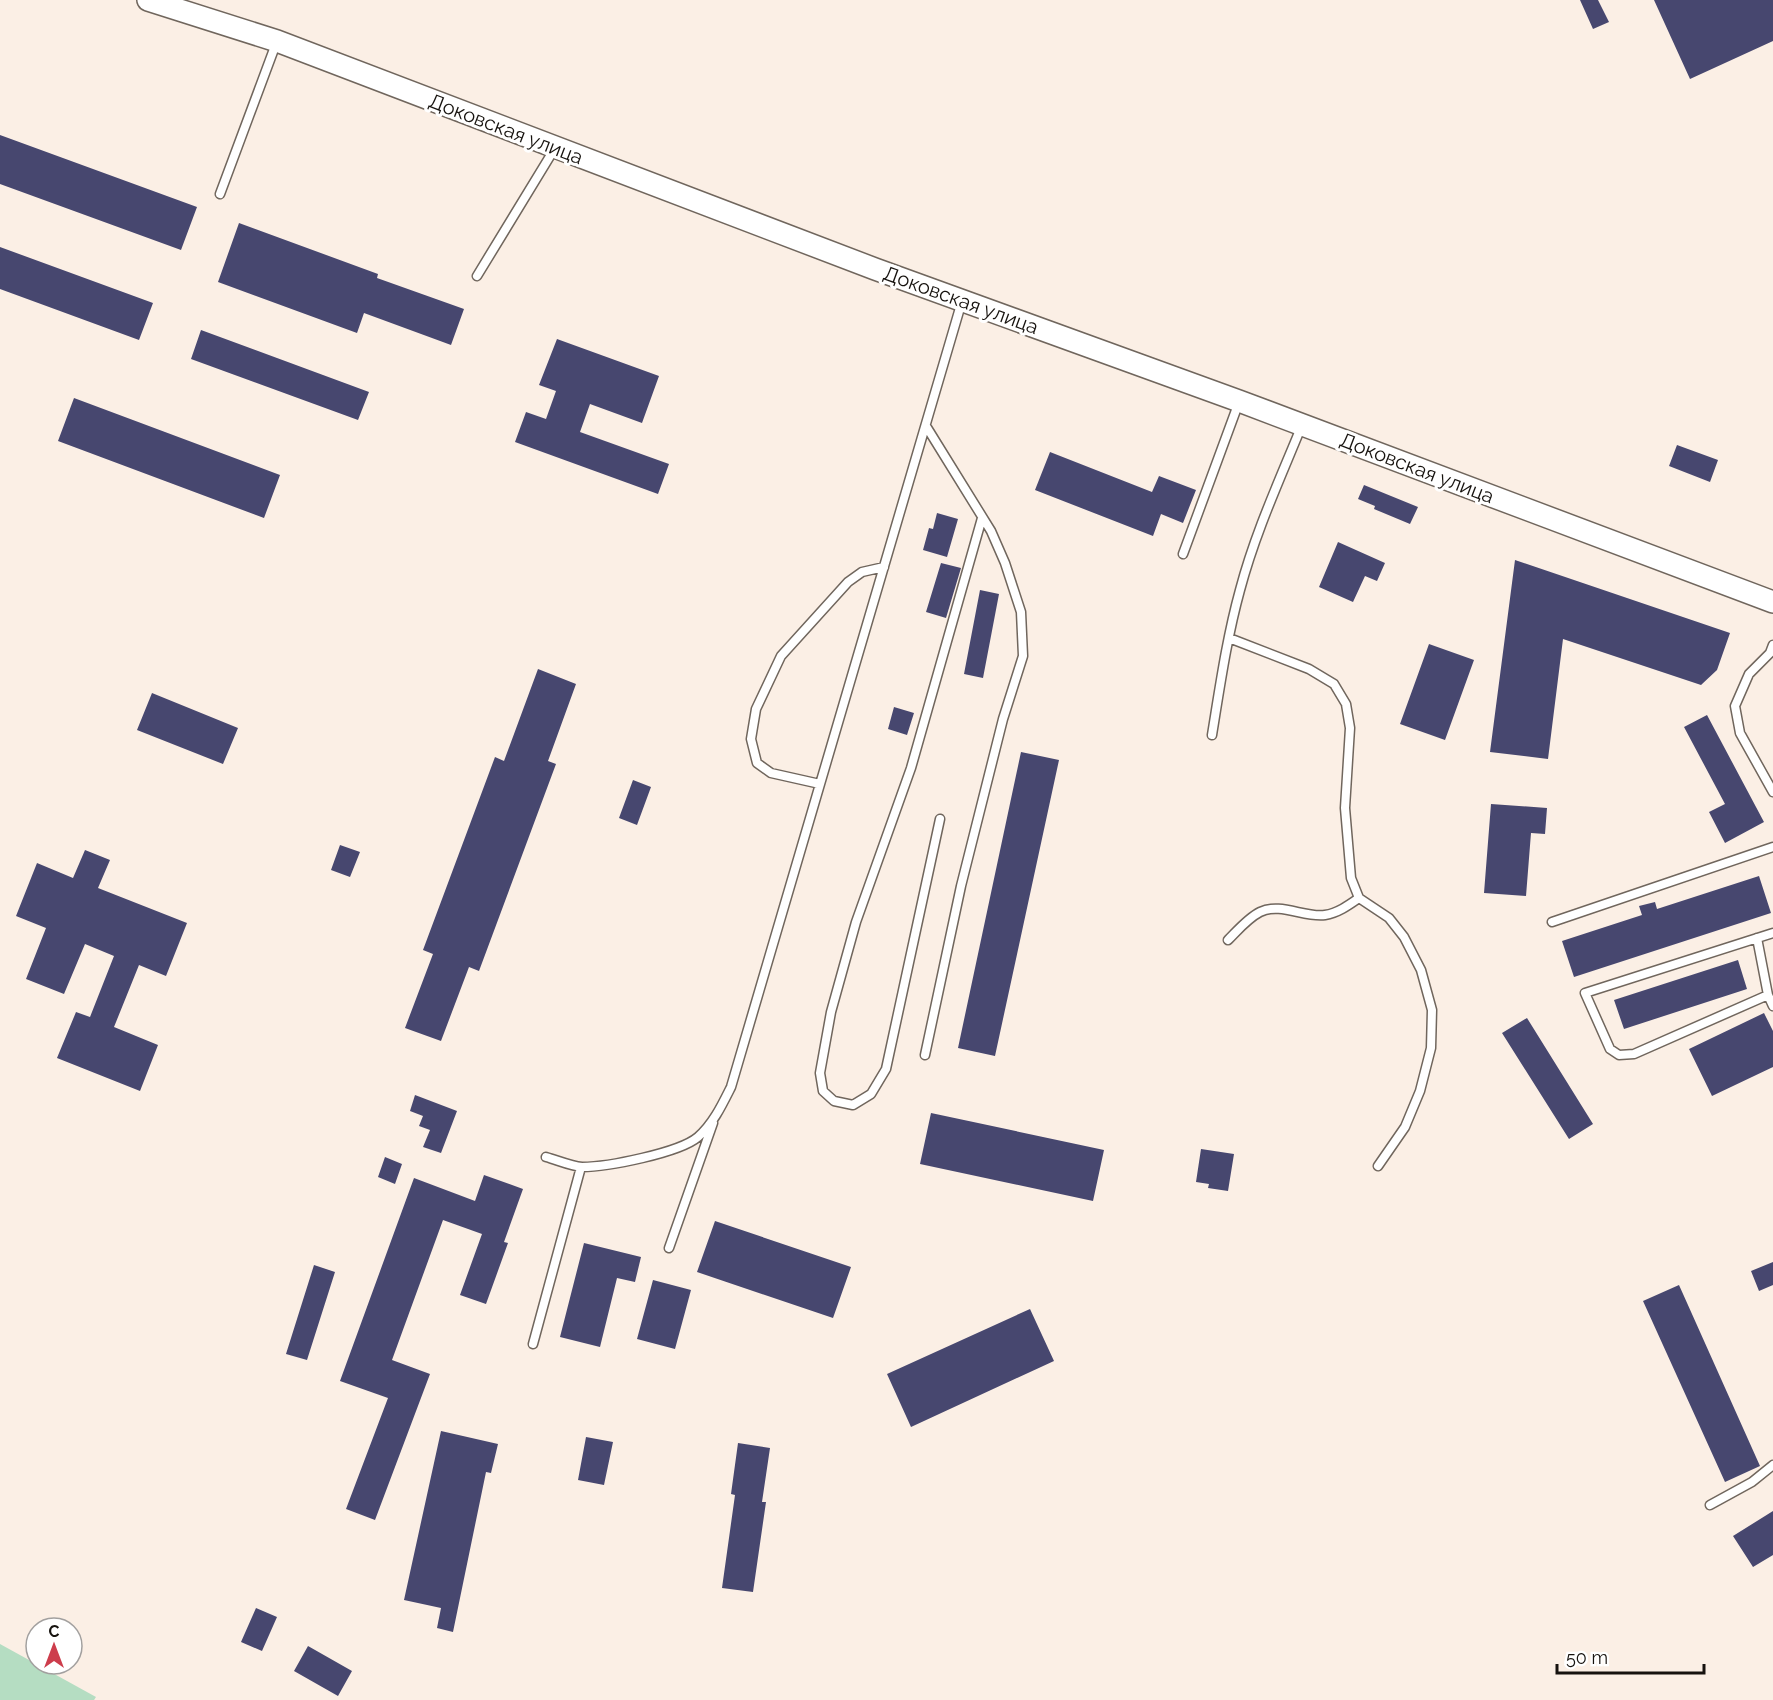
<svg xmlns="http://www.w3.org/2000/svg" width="1773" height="1700" font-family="Raleway,sans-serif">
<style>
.green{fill:#b5ddc2}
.building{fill:#47476f}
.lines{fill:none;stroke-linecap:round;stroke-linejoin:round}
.service-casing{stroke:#70665d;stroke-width:11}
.tertiary-casing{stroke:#70665d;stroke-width:24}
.service{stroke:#fff;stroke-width:8}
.tertiary{stroke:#fff;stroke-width:21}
.labels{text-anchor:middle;stroke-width:6;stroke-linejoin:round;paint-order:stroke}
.street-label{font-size:20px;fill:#16120e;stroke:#fff}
</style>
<rect width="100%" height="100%" fill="#fbefe5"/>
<!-- green -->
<path class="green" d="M0,1644L96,1697L94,1700H0Z"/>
<!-- building -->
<path class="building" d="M1580,0H1598L1609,22L1593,29Z
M1654,0H1773V41L1690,79Z
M0,135L197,207L181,250L0,184Z
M239,223L378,274L377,278L464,309L451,345L364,313L357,333L218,282Z
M0,247L153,303L139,340L0,289Z
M201,330L369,392L358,420L191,359Z
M557,339L659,376L642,423L590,404L580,432L669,464L658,494L515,442L526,412L546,419L556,391L539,385Z
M74,398L280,475L264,518L58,441Z
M1677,445L1718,460L1710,482L1669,466Z
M1050,452L1152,492L1159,476L1196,490L1183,523L1161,514L1153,536L1035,490Z
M1364,485L1418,507L1410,524L1374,509L1375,506L1358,499Z
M937,513L958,519L947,557L923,550L929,528L933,529Z
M1338,542L1385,563L1377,581L1365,576L1353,602L1319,587Z
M1515,560L1730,633L1717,670L1701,685L1563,639L1548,759L1490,752Z
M941,563L961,568L946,618L926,612Z
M980,590L999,594L983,678L964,674Z
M1429,644L1474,660L1445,740L1400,724Z
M538,669L576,684L548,761L556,764L479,971L469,967L441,1041L405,1028L433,954L423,950L495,757L504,761Z
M152,693L238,728L223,764L137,730Z
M894,707L914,713L907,735L888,729Z
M1707,715L1764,822L1725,843L1709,812L1725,804L1684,727Z
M1021,752L1059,760L995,1056L958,1048Z
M633,780L651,787L637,825L619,818Z
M1491,804L1547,808L1545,834L1531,833L1526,896L1484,893Z
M340,845L360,852L350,877L331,870Z
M85,850L110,860L98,888L187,923L166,976L139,965L114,1027L158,1045L140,1091L57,1058L76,1012L90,1017L114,956L85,944L64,994L26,979L46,928L16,916L37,863L73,878Z
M1759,876L1771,913L1574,977L1562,941L1642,915L1639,906L1655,902L1657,909Z
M1738,960L1747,989L1624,1029L1614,1000Z
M1764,1013L1773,1031V1067L1712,1096L1689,1049Z
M1527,1018L1593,1124L1569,1139L1502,1033Z
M415,1095L457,1111L441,1153L423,1147L430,1130L419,1126L423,1116L410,1111Z
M931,1113L1104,1150L1093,1201L920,1164Z
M1201,1149L1234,1154L1228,1191L1208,1188L1209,1184L1196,1182Z
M385,1157L402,1164L395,1184L378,1177Z
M484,1175L523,1189L504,1242L508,1243L486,1304L460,1295L482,1234L443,1220L392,1360L430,1374L375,1520L346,1509L388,1398L340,1381L414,1178L475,1201Z
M715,1221L851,1267L833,1318L697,1272Z
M584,1243L641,1257L635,1282L617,1278L600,1347L560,1337Z
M1773,1262V1285L1759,1291L1751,1271Z
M314,1265L335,1272L307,1360L286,1354Z
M653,1280L691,1290L675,1349L637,1339Z
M1679,1285L1760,1466L1725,1482L1643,1301Z
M1030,1309L1054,1361L911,1427L887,1374Z
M441,1431L498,1444L491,1473L486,1472L453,1632L437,1628L441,1608L404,1600Z
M586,1437L613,1442L604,1485L578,1480Z
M738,1443L770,1448L762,1502H766L753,1592L722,1588L735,1495L731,1494Z
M1773,1511V1555L1753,1567L1733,1536Z
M256,1608L277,1617L262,1651L241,1642Z
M308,1646L352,1671L338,1696L294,1671Z"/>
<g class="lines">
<defs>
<path id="service" d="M220,194L277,41
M477,276L555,148
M1183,554L1239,402
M1229,638L1309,669L1334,684L1346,704L1350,728L1345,808L1351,878L1359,898L1389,918L1404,937L1421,970L1432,1010L1431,1048L1420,1091L1405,1127L1378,1166
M1773,645L1770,653L1749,674L1735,706L1740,733L1773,792
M1212,735C1220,686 1227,637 1240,590C1255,533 1280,479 1302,425
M820,784L771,773L757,763L751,739L756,709L781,656L848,582L862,572L884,567
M940,819L886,1069L871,1094L853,1105L834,1101L823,1091L820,1073L831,1012L856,922L911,768L982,518
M1552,922L1773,847
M1757,938L1768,995L1773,1006
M1228,940C1238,930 1248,918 1260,912C1280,902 1305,918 1325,915C1338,913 1349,905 1359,898
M1768,995L1634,1054L1619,1055L1610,1049L1585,993L1773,933
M925,1055L961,886L1003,719L1023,656L1021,612L1005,563L991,531L926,426
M546,1157C557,1160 571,1166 582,1167C607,1167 679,1153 698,1137C713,1124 722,1105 731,1087L962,301
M669,1248L713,1123
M533,1344L581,1167
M1710,1505L1752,1482L1773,1465"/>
<path id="tertiary" d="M148,0L277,41L875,269L1239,401L1773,602"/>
</defs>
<!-- service casing -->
<use href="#service" class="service-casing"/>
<!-- tertiary casing -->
<use href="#tertiary" class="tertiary-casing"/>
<!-- service -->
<use href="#service" class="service"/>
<!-- tertiary -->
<use href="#tertiary" class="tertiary"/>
</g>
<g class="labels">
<!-- street labels -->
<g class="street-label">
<text transform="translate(506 129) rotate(21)" y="7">Доковская улица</text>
<text transform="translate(961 300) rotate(20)" y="7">Доковская улица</text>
<text transform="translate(1417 468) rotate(21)" y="7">Доковская улица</text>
</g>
</g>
<!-- north arrow -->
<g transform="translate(54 1646)"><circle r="28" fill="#ffffff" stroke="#a2a09f" stroke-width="1.5"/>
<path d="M0-4.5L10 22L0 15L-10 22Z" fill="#cd3d4c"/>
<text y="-9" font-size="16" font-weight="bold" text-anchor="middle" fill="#16120e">С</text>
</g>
<!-- scale -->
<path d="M1557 1664v9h147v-9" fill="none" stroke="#16120e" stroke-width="3"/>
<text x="1566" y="1664" font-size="18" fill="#16120e" stroke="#ffffff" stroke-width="4.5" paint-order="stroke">50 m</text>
</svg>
